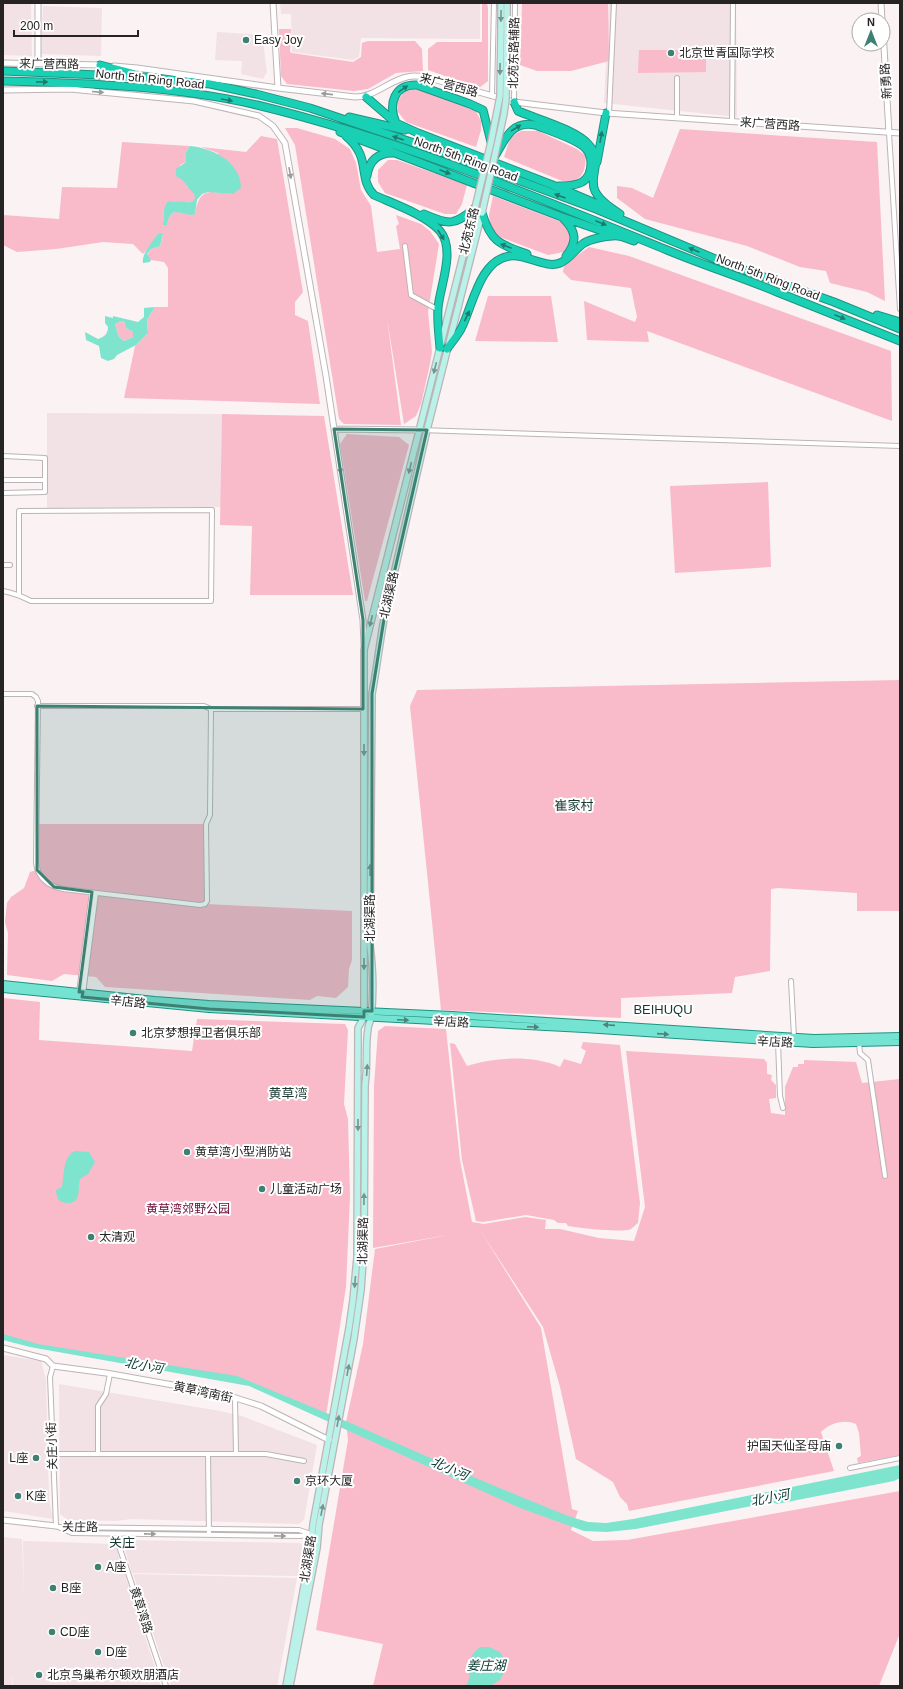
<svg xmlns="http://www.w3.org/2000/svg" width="903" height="1689" font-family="Arial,'Noto Sans SC',sans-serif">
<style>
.built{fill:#f2e1e5}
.green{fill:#f9baca}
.water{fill:#7ee4ce;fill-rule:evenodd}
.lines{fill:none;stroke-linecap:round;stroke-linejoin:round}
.minor-casing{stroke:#bcb4b6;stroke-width:6}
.tertiary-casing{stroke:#bcb4b6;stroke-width:7}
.secondary-casing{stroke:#bcb4b6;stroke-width:8}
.primary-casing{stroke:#1e9382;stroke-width:8}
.motorway-casing{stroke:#1e9382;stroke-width:9}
.minor{stroke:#fff;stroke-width:4}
.tertiary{stroke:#fff;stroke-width:5}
.secondary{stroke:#baf1e8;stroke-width:5.5}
.primary{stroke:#75e3d2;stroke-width:6}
.motorway{stroke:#19d0b4;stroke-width:7}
.secondary-bridge-casing{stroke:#bcb4b6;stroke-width:8;stroke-linecap:butt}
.secondary-bridge{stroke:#baf1e8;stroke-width:5.5}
.oneway{fill:#779490}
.oneway2{fill:#207a6c}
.oneway3{fill:#9d9c9c}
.oneway4{fill:#4e837b}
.marked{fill:#3e8172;fill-opacity:0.2;stroke:#3e8172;stroke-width:3;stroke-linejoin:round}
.poi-dot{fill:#3e8172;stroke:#fff;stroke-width:1.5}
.labels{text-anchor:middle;stroke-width:4;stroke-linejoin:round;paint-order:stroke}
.poi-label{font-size:12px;fill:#262324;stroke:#fff;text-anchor:start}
.street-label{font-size:12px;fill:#262324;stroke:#fff}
.park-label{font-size:12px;fill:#6a0733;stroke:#fff}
.neighbourhood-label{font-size:13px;fill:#183831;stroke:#fff}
.water-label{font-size:13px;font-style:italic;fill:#073830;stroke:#fff}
</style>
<rect width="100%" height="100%" fill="#fbf2f4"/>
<!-- built -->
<path class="built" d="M3,3H31L32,56L3,55Z
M280,3H480V39L361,38L359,57L353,60L292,52L291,14H281Z
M609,3H736L737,117L604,103Z
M43,6L102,8L101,56L41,54Z
M217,32L262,35L267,72L263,79L241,74L242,61L215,60Z
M47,413L222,414L221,507L47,508Z
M3,1355L41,1361L46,1379L49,1500L53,1519L3,1511Z
M59,1384L220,1411L242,1416L317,1445L304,1520L299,1524L131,1519L117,1521L68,1520L60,1514Z
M3,1537L22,1539L24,1600L23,1541L115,1544L161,1686H13L12,1673V1686H3Z
M122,1540L300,1543L303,1546L298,1576L132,1573Z
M133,1574L297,1578L277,1686H241V1678V1686H171L151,1628L212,1629L151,1628Z"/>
<!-- green -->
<path class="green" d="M482,3H487L488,8V81L479,88L428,70V49L437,42H482Z
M522,3H608L609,61L571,71H537L520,65Z
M279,29H291L290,52L292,53L353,62L361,57L362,43L368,41H415L422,49L423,71L396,73L368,89L354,91L287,84L281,76Z
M639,50H706V72L638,73Z
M418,89L476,111L481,121V130L476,147L406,122L398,112L397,101L405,91Z
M285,128H297L335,139L350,149L356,163L361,190L371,206L377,252L400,249L396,226L399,224L396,215L421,224L430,231L439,244L428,312L432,352L430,364L421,404L416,416L404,424L387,318L401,425L344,424L339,419L295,145Z
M680,129L877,142L885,301L867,292L830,283L826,271L800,267L747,246L645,219L617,198V186L632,188L653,198Z
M521,131H538L577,149L586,156C585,172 583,179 567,183L504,157L511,136Z
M261,136L277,139L303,292L295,302V315L308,321L320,404L124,398L135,346L148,333L147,320L155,307H168V268L164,262L151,260L147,255L151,249L160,246L163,235L158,233L152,244L143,254L133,244L103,242L56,249L17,252L3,245V215L59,219L62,187L117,188L122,142L190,146L186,152V162L180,165V178C184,180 191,189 195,193V199L192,202L182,203L173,201L164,209L163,225L167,226C170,204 180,215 195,214C200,186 209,192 233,194L218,153L201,147L246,152Z
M388,160H397L467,185L462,204L456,214H445L385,193L378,182V170Z
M493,196L564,223L571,234L570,245L564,252L548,255L497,236L490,225L489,215Z
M589,247L629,256L891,351L892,421L647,331L649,342L587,340L584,301L635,322L637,317L631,288L571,280L563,272L564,265Z
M488,296H551L558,342L475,341Z
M121,321H124L126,328L133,332V337L124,341L119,337L115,324Z
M222,414L324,416L353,595H250L252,526L220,525Z
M347,434L399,437L409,445L367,601H365L340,444Z
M768,482L771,567L675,573L670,486Z
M900,680V911H857V893L778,888L771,889L770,971L735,977L732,993L621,998V1018L441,1010L410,706L417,690Z
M36,824H206V904L352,911V960L349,969L348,987L336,998L317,996L310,1000L105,987L96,977L64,974L52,981L7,975L8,933L5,922L7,903L11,897L24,888L30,872L37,870Z
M3,998L40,1002L39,1040L192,1051L197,1019L345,1024L348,1030L344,1104L348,1119L350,1196L346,1287L326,1416L249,1381L25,1344L3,1337Z
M385,1026L446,1029L460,1160L472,1222L484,1224L525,1217L546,1220L545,1229H560L599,1238L634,1241L645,1207L626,1051L764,1059L767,1063V1074L772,1075L771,1080L776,1085V1098L769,1099L771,1113L785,1115V1087L793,1067H798V1064H804V1060L856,1062L862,1083L900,1079V1455L858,1463L857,1458L861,1456L859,1433L856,1424C844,1419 830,1423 821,1432L834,1471L629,1511L627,1504L620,1497L613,1482L576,1459L560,1387L543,1327L480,1230L541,1328L572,1509L578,1511L571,1530L593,1541L627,1540L900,1491V1633L879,1686H373L383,1644L316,1630L348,1440L346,1422L363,1344L375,1249L448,1235L373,1248L374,1086L378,1031Z
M583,1042L620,1045L640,1203L638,1223C636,1224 634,1227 631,1229C623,1233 579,1228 568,1226L566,1223H558L554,1220L526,1215L483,1222L476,1221L462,1160L450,1043L455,1044L467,1066C495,1057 533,1055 560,1067L564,1059L581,1064L586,1051L581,1048Z"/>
<!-- water -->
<path class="water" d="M190,146C213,148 241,162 241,188L233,194L208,192L202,194L197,200L195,214L192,215C177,213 170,206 167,226L163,225L164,209L167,202C175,200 183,203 192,202C199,195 192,193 188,187C184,181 182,179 176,176V169L186,162V152Z
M158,233L163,234L160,246L151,249L147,254L151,260L150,262L143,263C141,254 153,242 158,233Z
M155,307L147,320L148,333L136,345L117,355L114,359L108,361L101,358L99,346L86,340L85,332L98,339C104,337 108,334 108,327L105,323V316L113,318V316L138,322L144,317V308ZM121,321H124L126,328L133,332V337L124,341L119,337L115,324Z
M75,1151L89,1152L95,1162L88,1174L80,1179C78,1185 80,1192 77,1198C75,1205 62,1204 58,1199C57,1197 56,1192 56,1190L62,1187C64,1175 63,1156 75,1151Z
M3,1334L38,1344L237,1376L353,1424L485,1482L568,1516L588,1522L606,1523L633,1519L900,1465V1478L894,1481L777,1504L772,1502L636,1529L607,1532L584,1531L520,1508L249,1386L30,1347L3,1340Z
M480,1647H489L500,1652L503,1657V1674L500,1680L490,1686H466C476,1669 459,1665 480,1647Z"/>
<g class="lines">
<defs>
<path id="minor" d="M677,78V118
M492,96L494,3
M514,102L515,3
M609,113L614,3
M732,122L733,3
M889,133L900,309
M405,246L411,295L435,308
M420,430L900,446
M3,456L45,458V492L3,493
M3,480H45
M3,565H10
M3,591C14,593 21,596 31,601H211L212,510L19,511V595
M3,694H32L36,697L38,701L36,863C38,878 48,886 63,889L200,905L205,904L207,901L206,824L210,815L211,709
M37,706H204L211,709H363
M791,981L794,1037
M79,993L92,892
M83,994L96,893
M778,1042L780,1096L783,1108
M859,1042L860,1053L868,1060L885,1176
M53,1366L50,1377L56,1526
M235,1398L236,1454
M98,1453V1406L106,1394L110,1374
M53,1454H266L304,1461
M208,1454L209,1535
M850,1468L900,1458
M56,1526L72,1533L299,1536L314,1535
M60,1527L299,1530L311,1534
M115,1534L166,1686"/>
<path id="tertiary" d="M38,3V64
M273,3L278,88
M881,3L882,20
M883,30L889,133
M3,63L102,65
M114,66L137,68L278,88L355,97C375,97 388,81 407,77C413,75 420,76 426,77L514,102L606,113L900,133
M3,90L70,89L194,101L259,116L273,126L285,143L326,376L363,620L364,645
M334,429L420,430
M3,1348L46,1359L53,1366L106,1373L223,1394L261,1406L329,1440
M3,1520L56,1526"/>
<path id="secondary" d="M501,30V3
M507,31V3
M286,1686L311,1547L313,1524L349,1328L353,1300L357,1257L358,1028L364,1017V650L475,208
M290,1686L317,1548L319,1525L354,1339L361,1290L364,1248L365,1085C368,1066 365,1047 368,1029C368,1025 371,1021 371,1017C374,993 373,969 370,945L372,694C377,667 380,640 385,613L427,430L482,213"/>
<path id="primary" d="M3,984L155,1000L209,1004L452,1015L814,1038L900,1036
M3,989L209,1009L584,1029L813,1044L900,1042"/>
<path id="motorway" d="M100,65L131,73
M3,71L147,77L210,84L256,94L310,108L444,153L596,209L725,263L834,302L900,329
M3,81C86,83 175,86 257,105C398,139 532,195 667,250C703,265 741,277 777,292C818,308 859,325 900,341
M366,97L396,123L418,133L555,186L609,209
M514,102L518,111C537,119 577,130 589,145C604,161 588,175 595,191C600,201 611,208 620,214
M349,117L405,130
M396,123C388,104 394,84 417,85L470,104L483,110L491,142
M340,132L562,217L614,235
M346,136C352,141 357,147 360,154C366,168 362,183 374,195C394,204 426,215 440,231C456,250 440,286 438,308C437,321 439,335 440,348
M495,156C505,139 512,120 535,125C548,130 573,138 583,146C588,150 591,157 591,163C591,184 576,186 559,186
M597,162L606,113
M367,176C369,161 377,153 392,153
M482,213C491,242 499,244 527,254
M424,214C449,225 454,226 475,208
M563,218C576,231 578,241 566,256
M877,315L900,322
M447,349C452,342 457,336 461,329C473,306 479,260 510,256C527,254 546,269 560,263C570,259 575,249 584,243C591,239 605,236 613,236C620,235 628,239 634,241"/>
</defs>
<!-- minor casing -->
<use href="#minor" class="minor-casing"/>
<!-- tertiary casing -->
<use href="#tertiary" class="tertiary-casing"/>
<!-- secondary casing -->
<use href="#secondary" class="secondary-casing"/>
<!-- primary casing -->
<use href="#primary" class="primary-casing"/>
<!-- motorway casing -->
<use href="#motorway" class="motorway-casing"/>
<!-- minor -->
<use href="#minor" class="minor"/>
<!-- tertiary -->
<use href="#tertiary" class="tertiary"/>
<!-- secondary -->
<use href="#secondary" class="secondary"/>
<!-- primary -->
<use href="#primary" class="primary"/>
<!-- motorway -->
<use href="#motorway" class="motorway"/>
<defs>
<path id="secondary-bridge" d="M475,208L491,142L500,96L501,30
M482,213L504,114L506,99L507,31"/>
</defs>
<!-- secondary-bridge casing -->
<use href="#secondary-bridge" class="secondary-bridge-casing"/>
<!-- secondary-bridge -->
<use href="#secondary-bridge" class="secondary-bridge"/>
</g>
<!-- one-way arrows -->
<defs><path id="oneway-solid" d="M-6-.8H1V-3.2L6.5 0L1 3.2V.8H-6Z"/></defs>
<g class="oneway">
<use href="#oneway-solid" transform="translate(501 16) rotate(91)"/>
<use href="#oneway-solid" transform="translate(500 69) rotate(91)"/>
<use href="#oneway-solid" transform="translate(435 368) rotate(104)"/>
<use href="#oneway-solid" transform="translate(410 468) rotate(104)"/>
<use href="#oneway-solid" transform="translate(371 621) rotate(104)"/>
<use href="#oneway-solid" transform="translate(364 750) rotate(90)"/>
<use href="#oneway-solid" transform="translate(370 870) rotate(-90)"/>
<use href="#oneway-solid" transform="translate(364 964) rotate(90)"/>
<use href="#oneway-solid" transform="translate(367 1070) rotate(-86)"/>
<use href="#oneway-solid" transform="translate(358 1125) rotate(90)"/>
<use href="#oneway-solid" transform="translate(364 1199) rotate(-89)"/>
<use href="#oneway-solid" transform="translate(355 1282) rotate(95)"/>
<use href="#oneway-solid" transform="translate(348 1370) rotate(-79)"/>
<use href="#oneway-solid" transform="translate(338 1421) rotate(-80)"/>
<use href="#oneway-solid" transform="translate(322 1510) rotate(-79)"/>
</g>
<g class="oneway2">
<use href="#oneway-solid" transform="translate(42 82) rotate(1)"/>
<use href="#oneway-solid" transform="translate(403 89) rotate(-35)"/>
<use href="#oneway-solid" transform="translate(227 100) rotate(10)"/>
<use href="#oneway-solid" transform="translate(516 128) rotate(-32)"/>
<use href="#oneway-solid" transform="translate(601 137) rotate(-80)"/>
<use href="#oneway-solid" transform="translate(398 138) rotate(-161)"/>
<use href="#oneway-solid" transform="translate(445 172) rotate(21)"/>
<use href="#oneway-solid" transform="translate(560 196) rotate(-160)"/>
<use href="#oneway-solid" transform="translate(601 223) rotate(22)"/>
<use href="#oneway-solid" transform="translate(441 235) rotate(58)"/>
<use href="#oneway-solid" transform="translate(506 246) rotate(-159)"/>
<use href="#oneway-solid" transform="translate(694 250) rotate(-157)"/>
<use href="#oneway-solid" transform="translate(467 316) rotate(-65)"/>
<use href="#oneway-solid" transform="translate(840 317) rotate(22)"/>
</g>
<g class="oneway3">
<use href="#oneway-solid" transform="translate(98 92) rotate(5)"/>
<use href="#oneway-solid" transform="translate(327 94) rotate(-174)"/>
<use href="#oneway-solid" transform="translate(290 173) rotate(80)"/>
<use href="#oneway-solid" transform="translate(340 468) rotate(81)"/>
<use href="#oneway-solid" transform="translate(150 1534) rotate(1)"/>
<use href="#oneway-solid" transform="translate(280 1536) rotate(1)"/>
</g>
<g class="oneway4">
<use href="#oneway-solid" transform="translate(403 1020) rotate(3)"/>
<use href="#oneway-solid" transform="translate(609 1025) rotate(-176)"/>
<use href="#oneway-solid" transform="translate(533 1027) rotate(3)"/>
<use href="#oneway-solid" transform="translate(663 1034) rotate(4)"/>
</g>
<!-- marked area -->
<path class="marked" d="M334,429L427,430L385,613L372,694V1011H364V1017L209,1009L82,997L83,992H79L92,892L54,887L37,870V706L363,709V620Z"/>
<!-- markers -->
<g class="poi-dot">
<circle cx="246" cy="40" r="4"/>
<circle cx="671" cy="53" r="4"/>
<circle cx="133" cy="1033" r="4"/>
<circle cx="187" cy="1152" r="4"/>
<circle cx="262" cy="1189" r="4"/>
<circle cx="91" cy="1237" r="4"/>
<circle cx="839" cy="1446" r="4"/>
<circle cx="36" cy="1458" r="4"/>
<circle cx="297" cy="1481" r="4"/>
<circle cx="18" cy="1496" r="4"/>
<circle cx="98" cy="1567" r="4"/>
<circle cx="53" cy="1588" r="4"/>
<circle cx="52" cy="1632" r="4"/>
<circle cx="98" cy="1652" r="4"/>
<circle cx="39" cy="1675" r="4"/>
</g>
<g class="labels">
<!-- poi labels -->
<g class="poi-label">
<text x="254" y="44">Easy Joy</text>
<text x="679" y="57">北京世青国际学校</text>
<text x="141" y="1037">北京梦想捍卫者俱乐部</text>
<text x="195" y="1156">黄草湾小型消防站</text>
<text x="270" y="1193">儿童活动广场</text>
<text x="99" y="1241">太清观</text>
<text x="831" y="1450" text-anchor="end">护国天仙圣母庙</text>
<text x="28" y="1462" text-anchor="end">L座</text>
<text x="305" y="1485">京环大厦</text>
<text x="26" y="1500">K座</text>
<text x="106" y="1571">A座</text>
<text x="61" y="1592">B座</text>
<text x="60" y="1636">CD座</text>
<text x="106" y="1656">D座</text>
<text x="47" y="1679">北京鸟巢希尔顿欢朋酒店</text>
</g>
<!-- street labels -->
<g class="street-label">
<text transform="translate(514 53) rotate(-89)" y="4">北苑东路辅路</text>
<text transform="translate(49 64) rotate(1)" y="4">来广营西路</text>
<text transform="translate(150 79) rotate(6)" y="4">North 5th Ring Road</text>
<text transform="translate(886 81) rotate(-94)" y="4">新勇路</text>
<text transform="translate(449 85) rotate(15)" y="4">来广营西路</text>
<text transform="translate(770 124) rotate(4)" y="4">来广营西路</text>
<text transform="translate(466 159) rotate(20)" y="4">North 5th Ring Road</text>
<text transform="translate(469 231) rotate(-76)" y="4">北苑东路</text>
<text transform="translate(768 277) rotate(21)" y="4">North 5th Ring Road</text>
<text transform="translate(389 595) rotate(-77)" y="4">北湖渠路</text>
<text transform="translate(370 918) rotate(-90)" y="4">北湖渠路</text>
<text transform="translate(128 1002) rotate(6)" y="4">辛店路</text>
<text transform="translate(451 1022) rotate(3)" y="4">辛店路</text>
<text transform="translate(775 1042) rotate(3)" y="4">辛店路</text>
<text transform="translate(363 1241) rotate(-89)" y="4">北湖渠路</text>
<text transform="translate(203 1392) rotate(12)" y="4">黄草湾南街</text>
<text transform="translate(52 1446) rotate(-92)" y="4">关庄小街</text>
<text transform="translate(80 1527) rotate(1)" y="4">关庄路</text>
<text transform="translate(308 1559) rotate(-81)" y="4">北湖渠路</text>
<text transform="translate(141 1610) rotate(72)" y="4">黄草湾路</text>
</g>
<!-- park labels -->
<g class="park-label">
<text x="188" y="1213">黄草湾郊野公园</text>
</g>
<!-- neighbourhood labels -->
<g class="neighbourhood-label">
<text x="574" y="810">崔家村</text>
<text x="663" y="1014">BEIHUQU</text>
<text x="288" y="1098">黄草湾</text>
<text x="122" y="1547">关庄</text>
</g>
<!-- water labels -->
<g class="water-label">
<text transform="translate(144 1365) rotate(10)" y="5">北小河</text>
<text transform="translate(450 1468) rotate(23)" y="5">北小河</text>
<text transform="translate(770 1497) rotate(-11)" y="5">北小河</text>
<text x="486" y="1670">姜庄湖</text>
</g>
</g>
<!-- border -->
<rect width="903" height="1689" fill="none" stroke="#262324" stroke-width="8"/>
<!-- north arrow -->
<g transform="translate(871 32)"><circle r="19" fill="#ffffff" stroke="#a8a7a7"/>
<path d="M0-3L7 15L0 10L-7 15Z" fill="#3e8172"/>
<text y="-6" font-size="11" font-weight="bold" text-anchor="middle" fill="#262324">N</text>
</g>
<!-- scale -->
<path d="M14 30v6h124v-6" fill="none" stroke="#262324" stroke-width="2"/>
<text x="20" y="30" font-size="12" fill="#262324" stroke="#ffffff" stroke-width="3" paint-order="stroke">200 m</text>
</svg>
